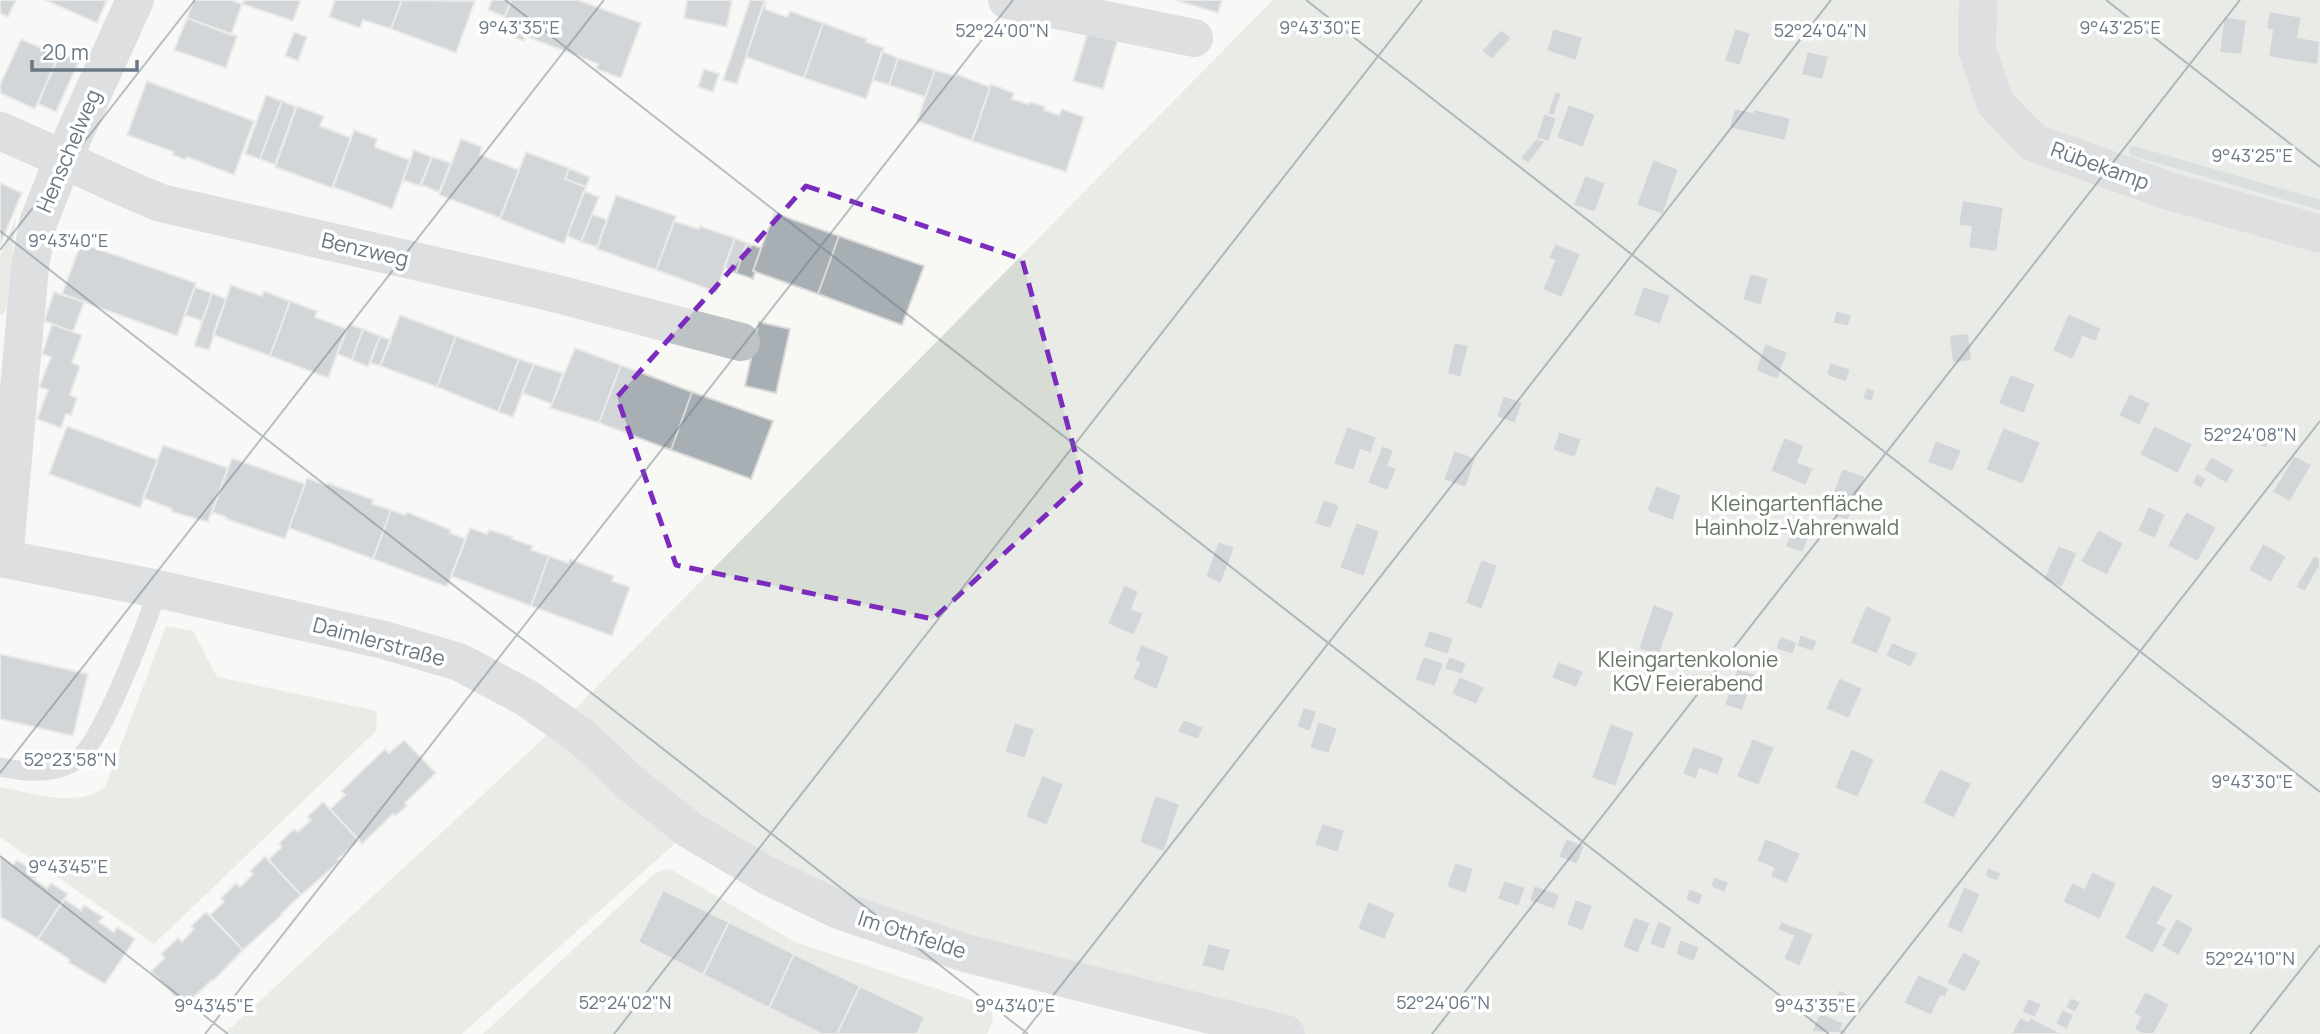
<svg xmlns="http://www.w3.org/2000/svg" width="2320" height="1034" font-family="Manrope,sans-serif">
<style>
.green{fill:#d7dcd5}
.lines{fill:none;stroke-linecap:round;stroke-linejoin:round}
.stream{stroke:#b8c2c6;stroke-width:10}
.building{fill:#a7aeb4;stroke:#d9d9d8;stroke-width:2}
.service{stroke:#bdc2c5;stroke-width:19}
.minor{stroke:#bdc2c5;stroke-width:38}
.marked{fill:none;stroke:#7b2cbf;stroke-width:5;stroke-dasharray:14 9;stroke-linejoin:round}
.ticks{fill:none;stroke:#697884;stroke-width:2;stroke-opacity:0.45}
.labels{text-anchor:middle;stroke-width:7;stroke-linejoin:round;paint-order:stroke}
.street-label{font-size:21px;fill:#697884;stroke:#fff}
.park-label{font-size:21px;fill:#677664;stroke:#fff}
.ticks-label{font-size:18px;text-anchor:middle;fill:#697884;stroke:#fff;stroke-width:7;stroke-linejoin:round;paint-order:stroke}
</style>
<rect width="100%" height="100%" fill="#f8f8f5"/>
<!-- green -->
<path class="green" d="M1273,0H2320V1034H1286L965,953L690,830L462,1034H224L572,712Z
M16,217L7,308L3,314L0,315V255Z
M166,626L193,631L217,677L377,711L376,731L154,944L0,837V787C33,793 76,809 105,787Z
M670,869L795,942L983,1004L992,1013L993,1020L987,1034H483L655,873Z"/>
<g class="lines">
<!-- stream -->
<path class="stream" d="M2134,151L2320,205"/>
</g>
<!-- building -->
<path class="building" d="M0,0H16L8,17L0,13Z
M45,0H107L97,23Z
M194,0H231L242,4L231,35L187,18Z
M244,0H301L293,21L242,4Z
M335,0H402L391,29L363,20L360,28L329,17Z
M402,0L475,1L456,53L391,29Z
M492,0H511L505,17L488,10Z
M511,0H578L641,23L621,78L596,69L598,64L583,58L525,36L524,41L499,32Z
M687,0H732L727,27L684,18Z
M750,0H765L737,84L723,80Z
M1175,0H1222L1218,13Z
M764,2L766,3L765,9L787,17L790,11L823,23L804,78L746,57Z
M2269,11L2302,17L2298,37L2320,41L2318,65L2268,57L2272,30L2266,29Z
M2224,16L2247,20L2242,55L2219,53Z
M187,18L237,36L226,68L174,50Z
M1091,21L1121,29L1103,89L1073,81Z
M823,23L867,39L866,42L884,48L866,99L804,78Z
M1553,28L1583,37L1576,61L1546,51Z
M1735,28L1751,33L1740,66L1724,61Z
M1501,29L1512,38L1492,60L1481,51Z
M294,32L307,37L298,61L285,56Z
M21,39L59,56L35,109L0,93V85Z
M882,51L898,58L889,85L873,80Z
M1807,51L1829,56L1823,80L1801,75Z
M59,53L79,61L56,112L38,104Z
M898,58L935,70L925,97L889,85Z
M704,69L719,74L713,92L698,87Z
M935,70L955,76L956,74L990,87L972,141L917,121Z
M147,81L254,121L234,175L187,157L186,160L173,155L174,152L127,135Z
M991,84L1014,93L1012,99L1028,104L1030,102L1045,107L1044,110L1059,115L1062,109L1084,117L1066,172L972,141Z
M1555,91L1562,93L1554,116L1547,114Z
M266,95L282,101L260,159L245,154Z
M282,101L296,107L275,165L260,159Z
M1568,104L1596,114L1583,148L1556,138Z
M297,106L324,116L320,126L351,138L332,188L275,167Z
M1734,108L1753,112L1754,109L1791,118L1785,141L1729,128Z
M1544,113L1557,118L1549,142L1536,138Z
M354,130L377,139L375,147L410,160L392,209L333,187Z
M1536,138L1546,141L1528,164L1520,158Z
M461,139L482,147L480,155L519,170L500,218L439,195Z
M414,150L432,157L420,186L403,180Z
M526,152L569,168L565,179L586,187L564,244L500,219Z
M432,157L451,163L439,192L421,185Z
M1653,159L1679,169L1663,215L1636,205Z
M569,168L590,177L586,187L565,179Z
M1585,175L1606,183L1595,213L1573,205Z
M0,183L22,193L0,245Z
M584,191L599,197L581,242L567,236Z
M616,195L676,216L656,270L597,249Z
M1962,200L2004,207L1997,252L1968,248L1971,227L1958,226Z
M774,213L839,236L818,294L753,271Z
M592,214L607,220L597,247L581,242Z
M674,221L699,229L700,226L735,238L716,292L656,270Z
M839,236L924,266L902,325L818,294Z
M735,238L747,243L736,273L724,268Z
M81,243L196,283L177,336L62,294Z
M747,243L761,248L753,271H755L753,279L736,273Z
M1555,243L1581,254L1562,298L1542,290L1554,261L1548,258Z
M1750,273L1769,278L1761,306L1742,300Z
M231,285L262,296L264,291L290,301L270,356L213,335Z
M1643,286L1671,295L1660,325L1633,315Z
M195,287L212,293L202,321L185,315Z
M54,292L84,302L73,332L44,321Z
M212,293L226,299L209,350L194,346Z
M290,301L317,311L315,317L347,329L328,378L270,356Z
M1836,310L1852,315L1848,327L1832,323Z
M2068,313L2102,328L2096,342L2083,337L2073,360L2052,351Z
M400,315L456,336L437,387L380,366Z
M759,322L790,329L776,393L745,386Z
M52,324L82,335L72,363L80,366L70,395L77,398L71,415L66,414L61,428L37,419L48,390L39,387L51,357L42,354Z
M349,324L363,329L352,360L337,354Z
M363,329L380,336L368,367L352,360Z
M1969,333L1972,361L1952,363L1949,335Z
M380,336L391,340L380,366L370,363Z
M456,336L519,359L498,412L437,387Z
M1454,342L1469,345L1461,378L1447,374Z
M1765,343L1788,352L1778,380L1755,371Z
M575,348L621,365L599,423L550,408Z
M519,359L534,364L513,417L498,412Z
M1830,362L1851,369L1846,383L1826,375Z
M534,364L563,373L552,404L522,393Z
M621,365L692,392L671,450L599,423Z
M2010,374L2036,384L2024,414L1998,404Z
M1866,387L1876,390L1872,402L1862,399Z
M692,392L773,421L751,479L671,450Z
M2129,393L2151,403L2140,426L2118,416Z
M1503,395L1523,402L1515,424L1496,417Z
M2154,425L2193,444L2178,474L2139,455Z
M67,426L158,460L140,508L49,474Z
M1347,426L1377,437L1371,454L1361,450L1354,471L1333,464Z
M2003,427L2041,442L2023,485L1985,470Z
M2254,429L2272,438L2266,449L2249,441Z
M1559,431L1582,439L1575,458L1552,450Z
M1784,437L1805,445L1798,462L1814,468L1806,486L1770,471Z
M1935,440L1962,450L1953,472L1927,463Z
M163,445L228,468L208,522L172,512V509L143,498Z
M1382,445L1394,450L1388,465L1397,468L1388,491L1367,483Z
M1454,450L1476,458L1466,488L1443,480Z
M2294,455L2312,465L2290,502L2272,492Z
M2211,456L2235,469L2227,484L2203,470Z
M232,458L305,484L285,539L226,519V517L212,512Z
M1842,468L1866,476L1848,521L1825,513Z
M2196,473L2207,478L2202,489L2192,484Z
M307,478L326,485L328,483L374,500L372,504L391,510L373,559L289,528Z
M1656,485L1682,495L1673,521L1646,511Z
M1323,499L1340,505L1331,529L1314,524Z
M2148,506L2166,514L2155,539L2137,531Z
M391,510L405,515L407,512L451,530L450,533L466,539L447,587L373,559Z
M2186,511L2217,527L2198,562L2167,546Z
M1356,522L1380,531L1364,577L1339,568Z
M1794,523L1812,530L1803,553L1785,547Z
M470,528L487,534L489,530L513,537L512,539L533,546L531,550L549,556L531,606L451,576Z
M2098,529L2124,543L2107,576L2080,562Z
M1218,541L1235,547L1221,584L1205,577Z
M2263,543L2287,556L2271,583L2248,570Z
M2058,545L2078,553L2062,588L2043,580Z
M2314,555L2320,558V566L2305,592L2295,587Z
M549,556L568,563L570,559L614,576L612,581L630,587L612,636L531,606Z
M1481,559L1498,565L1482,610L1465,603Z
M1124,584L1139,591L1132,609L1144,613L1134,636L1107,624Z
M1653,604L1675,612L1659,656L1638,649Z
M1866,605L1893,617L1877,655L1850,643Z
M1429,630L1454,638L1448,655L1423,647Z
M1800,634L1818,641L1813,652L1796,646Z
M1780,636L1798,642L1793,655L1775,649Z
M1892,642L1918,653L1911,668L1885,656Z
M1141,644L1170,656L1157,690L1132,679L1139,663L1134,661Z
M0,654L88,674L73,736L0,719Z
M1423,656L1444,663L1435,687L1414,680Z
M1449,656L1467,663L1462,675L1444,669Z
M1558,661L1584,671L1577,688L1551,678Z
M1737,668L1756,674L1742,711L1724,705Z
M1459,676L1485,687L1477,705L1451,694Z
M1839,677L1863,688L1849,719L1825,709Z
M1303,707L1317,711L1310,732L1296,727Z
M1183,719L1204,727L1198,740L1177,732Z
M1318,721L1338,728L1329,754L1309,748Z
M1015,722L1035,729L1025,759L1004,752Z
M1610,723L1635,732L1616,787L1591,778Z
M1752,738L1775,747L1759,786L1736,777Z
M404,740L436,773L405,803L407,806L400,812L395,816L393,814L362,844L330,809L345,795L341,791L385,749L389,753Z
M1693,746L1725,757L1718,776L1700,769L1696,780L1682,774Z
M1851,748L1875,759L1858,798L1834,788Z
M1940,768L1972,783L1954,819L1922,803Z
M1042,775L1064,784L1047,826L1025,817Z
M1155,795L1180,804L1164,852L1139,843Z
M323,802L359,840L338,859L340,861L301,895L268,860L282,847L279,843L294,829L298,832L311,820L307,817Z
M1322,823L1345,830L1338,853L1314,845Z
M1566,838L1585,846L1577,865L1558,857Z
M1765,838L1801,853L1787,884L1770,877L1773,868L1756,861Z
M0,856L13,865L17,860L38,874L34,879L47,888L51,883L68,894L38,939L1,917Z
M265,856L301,895L281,914L282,915L243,950L210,915L224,902L221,898L236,883L240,887L253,874L250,871Z
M1455,862L1474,868L1466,894L1446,887Z
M1988,867L2002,873L1997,882L1984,876Z
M2092,871L2117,883L2100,920L2062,902L2072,882L2084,888Z
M1714,876L1729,882L1725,893L1710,887Z
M1504,880L1526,887L1519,907L1497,899Z
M2152,884L2174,895L2158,923L2167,928L2153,954L2124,938Z
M1534,885L1560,894L1555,910L1529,901Z
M1964,886L1981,894L1962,934L1946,927Z
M1689,888L1704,894L1699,906L1685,900Z
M663,890L729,922L703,975L638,942Z
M64,899L81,910L84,905L103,917L99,922L114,932L117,927L135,939L105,984L68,962L70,960L38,939Z
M1575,899L1593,905L1583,932L1566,925Z
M1368,901L1396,913L1385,940L1357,929Z
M206,912L243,950L213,981L212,980L184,1006L151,971L165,958L161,954L178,938L182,942L194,929L191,926Z
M1634,916L1651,923L1638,954L1622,947Z
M2176,918L2194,928L2179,956L2161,946Z
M1658,920L1673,927L1664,950L1649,944Z
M1781,921L1814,934L1800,967L1783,959L1793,936L1777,930Z
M729,922L794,954L769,1008L703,975Z
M1680,939L1700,947L1694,962L1675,955Z
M1208,943L1231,949L1224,972L1201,966Z
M1963,951L1982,961L1965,993L1946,983Z
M794,954L860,986L837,1034H821L769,1008Z
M1918,974L1949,988L1945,998L1941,996L1931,1016L1903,1003Z
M860,986L925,1017L917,1034H837Z
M1839,989L1863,1002L1854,1018L1831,1005Z
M2145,991L2170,1004L2154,1034H2143L2134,1029L2140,1017L2133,1014Z
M2071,997L2081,1002L2075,1013L2065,1007Z
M2028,998L2042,1004L2035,1018L2021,1012Z
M2062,1009L2074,1015L2067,1030L2055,1024Z
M1820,1012L1844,1023L1841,1029L1852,1034L1811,1032Z
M2020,1017L2028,1021L2030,1017L2063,1034H2011Z"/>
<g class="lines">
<!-- service -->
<path class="service" d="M0,767C25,772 51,775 74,762C101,747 147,622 158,589"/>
<!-- minor -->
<path class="minor" d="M1007,0L1194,38
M1978,0L1977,49L1995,103L2034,143L2169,191L2320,234
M0,131C55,154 106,181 161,203L550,292L741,342
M0,558L158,589L384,640L459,662L527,698L583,738L634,786L690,830L766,875L841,911L965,953L1286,1034
M4,559L30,266L38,223L64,157L135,0"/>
</g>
<!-- marked area -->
<path d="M0 0H2320V1034H0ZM806,186L1022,259L1083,481L933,619L676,565L617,397Z" fill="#f8f8f5" fill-opacity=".55" fill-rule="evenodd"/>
<path class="marked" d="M806,186L1022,259L1083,481L933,619L676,565L617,397Z"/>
<!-- ticks -->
<path class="ticks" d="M505,0L1829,1034M1306,0L2320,792M2106,0L2320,167M0,231L1028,1034M0,250L195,0M0,773L604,0M0,856L228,1034M205,1034L1013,0M614,1034L1422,0M1023,1034L1831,0M1432,1034L2240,0M1841,1034L2320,421M2250,1034L2320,945"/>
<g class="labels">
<!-- street labels -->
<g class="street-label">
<text transform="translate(69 151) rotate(-67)" y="7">Henschelweg</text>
<text transform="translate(2100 166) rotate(20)" y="7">Rübekamp</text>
<text transform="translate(365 250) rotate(13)" y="7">Benzweg</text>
<text transform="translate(379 642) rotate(15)" y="7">Daimlerstraße</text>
<text transform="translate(912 935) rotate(18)" y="7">Im Othfelde</text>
</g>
<!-- park labels -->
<g class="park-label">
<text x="1797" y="511">Kleingartenfläche<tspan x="1797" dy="24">Hainholz-Vahrenwald</tspan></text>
<text x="1688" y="667">Kleingartenkolonie<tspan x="1688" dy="24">KGV Feierabend</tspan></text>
</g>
</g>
<g class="ticks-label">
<text x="519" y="34">9°43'35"E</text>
<text x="1320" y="34">9°43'30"E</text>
<text x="2120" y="34">9°43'25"E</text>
<text x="1002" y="37">52°24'00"N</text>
<text x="1820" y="37">52°24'04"N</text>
<text x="2252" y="162">9°43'25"E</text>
<text x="68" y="247">9°43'40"E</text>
<text x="2250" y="441">52°24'08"N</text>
<text x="70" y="766">52°23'58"N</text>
<text x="2252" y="788">9°43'30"E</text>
<text x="68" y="873">9°43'45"E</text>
<text x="2250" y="965">52°24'10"N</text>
<text x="625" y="1009">52°24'02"N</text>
<text x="1443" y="1009">52°24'06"N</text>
<text x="214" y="1012">9°43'45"E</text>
<text x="1015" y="1012">9°43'40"E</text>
<text x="1815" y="1012">9°43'35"E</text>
</g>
<!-- scale -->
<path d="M32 60v10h105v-10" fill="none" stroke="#697884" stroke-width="3.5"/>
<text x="42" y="60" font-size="21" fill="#697884" stroke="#ffffff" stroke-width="5" paint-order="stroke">20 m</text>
</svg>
